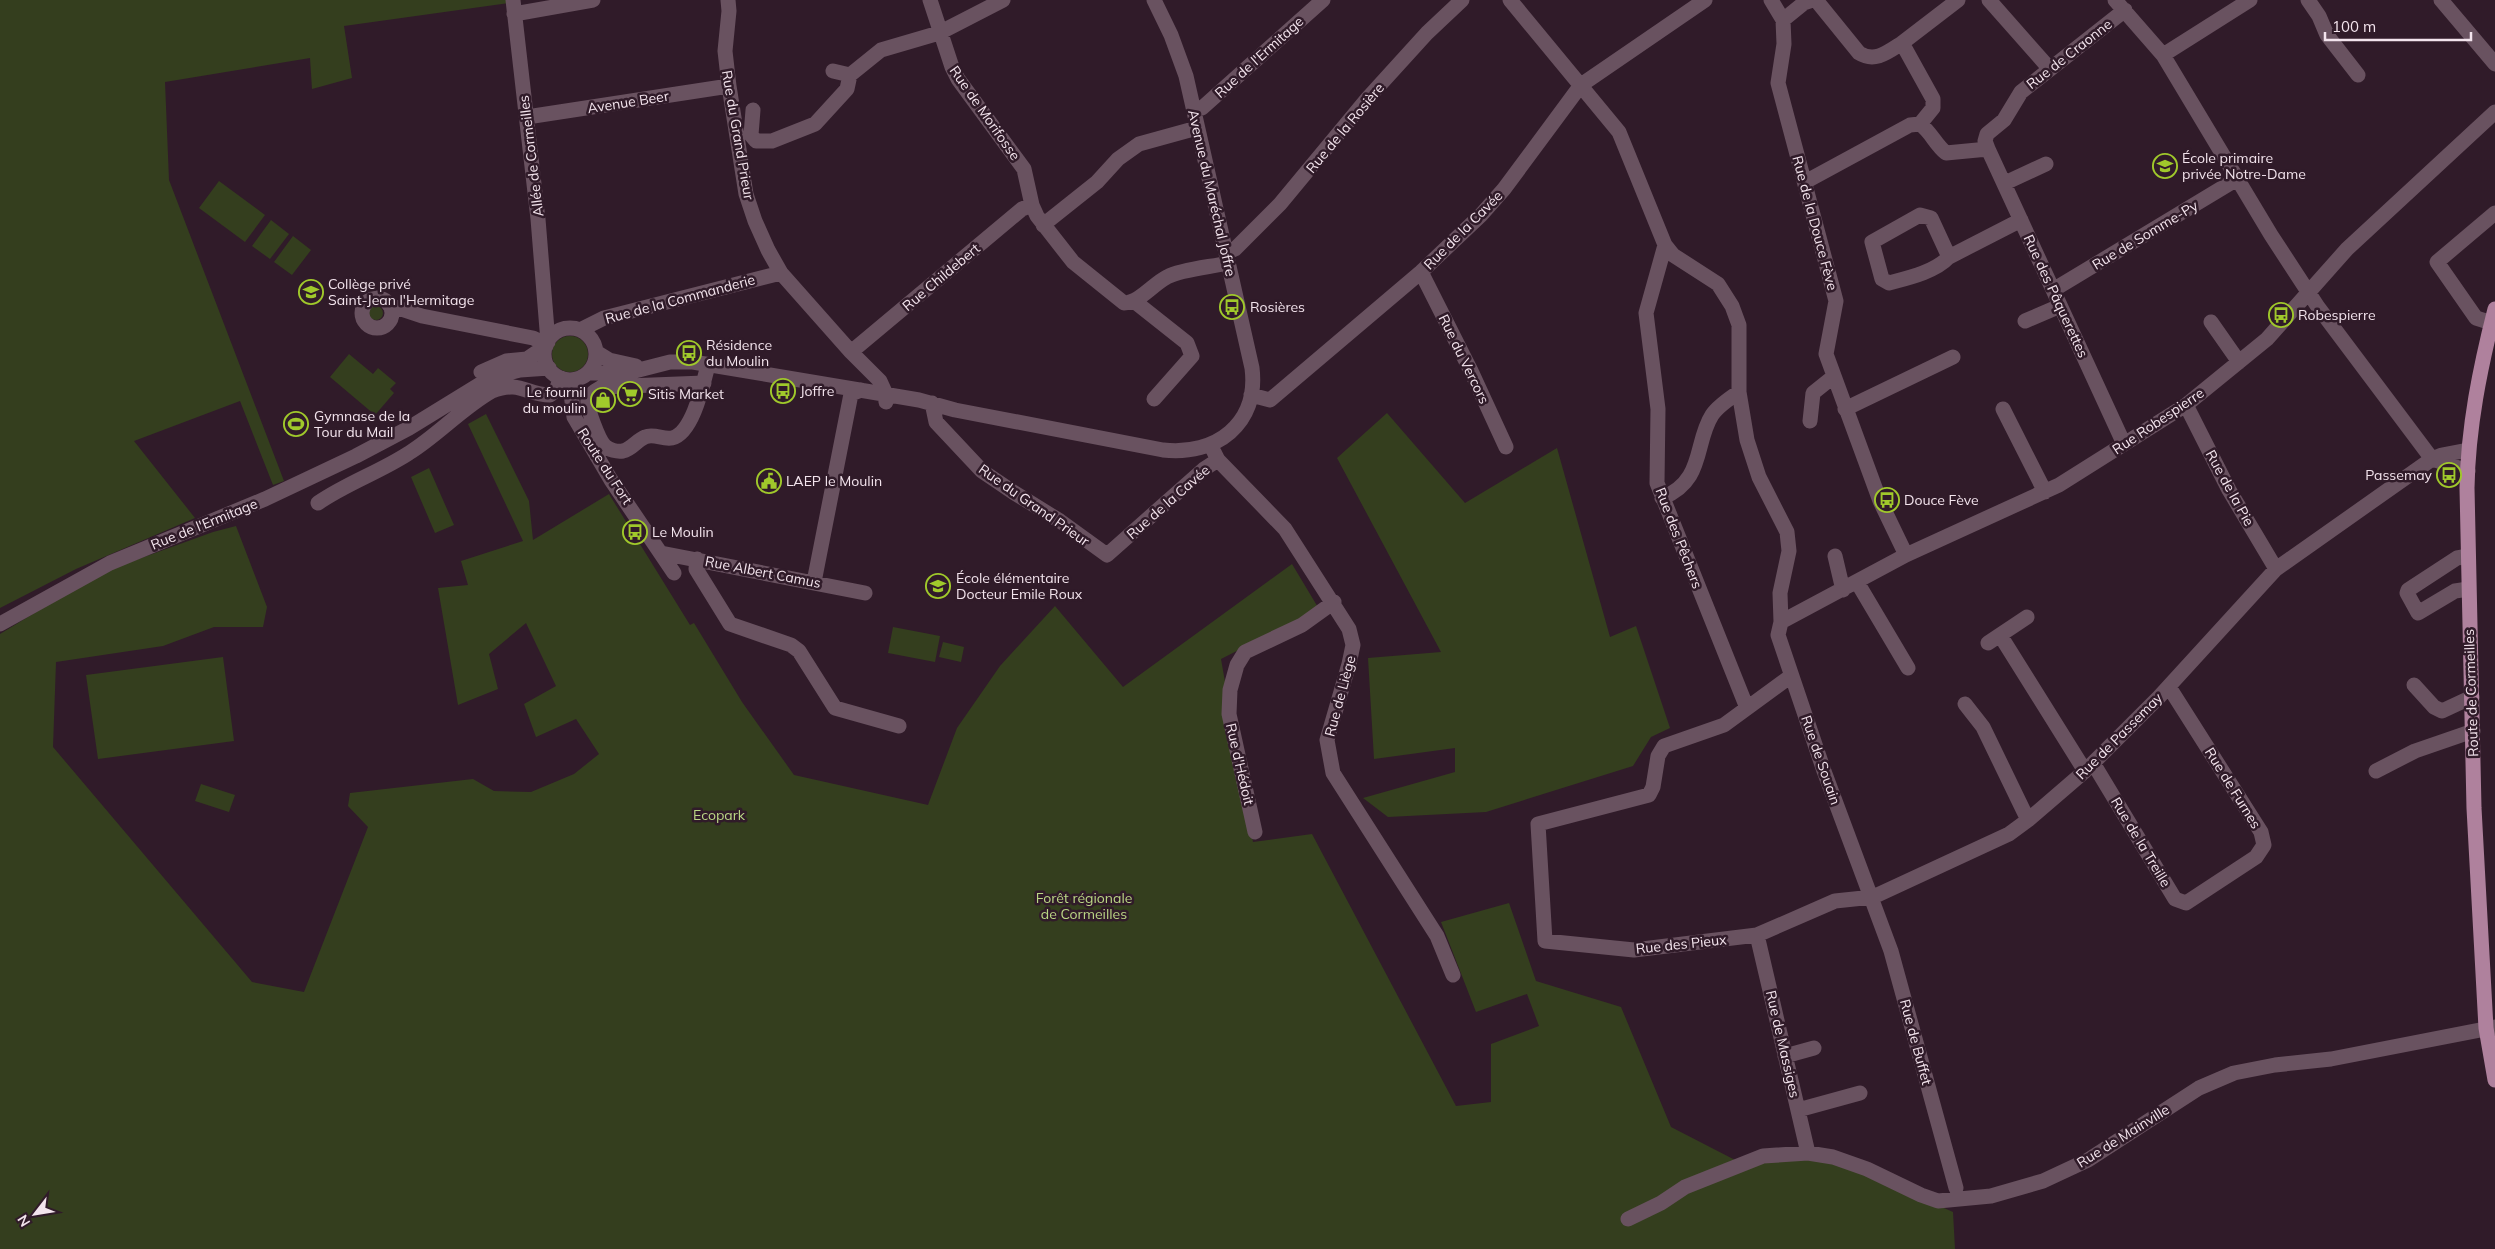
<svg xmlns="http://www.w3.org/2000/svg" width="2495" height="1249" font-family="Mulish,sans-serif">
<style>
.green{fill:#343e1e}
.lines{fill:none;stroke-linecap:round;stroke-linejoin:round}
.minor{stroke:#695260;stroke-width:15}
.major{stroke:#af819d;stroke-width:15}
.labels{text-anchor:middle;stroke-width:5;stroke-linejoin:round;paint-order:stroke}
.street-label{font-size:14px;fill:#f3e4ed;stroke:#301b29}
.poi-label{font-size:14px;fill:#f3e4ed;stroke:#301b29;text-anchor:start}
.park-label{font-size:14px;fill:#bbd785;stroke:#301b29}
</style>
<rect width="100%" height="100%" fill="#301b29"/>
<!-- green -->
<path class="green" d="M0,0H509V3L344,26L352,78L312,89L310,58L165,82L169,180L284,481L273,485L240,401L134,441L195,518L76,569L0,608Z
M219,181L265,215L245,242L199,208Z
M271,220L289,234L270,259L252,246Z
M293,236L311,250L292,275L274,262Z
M369 313a7 7 0 1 1 14 0a7 7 0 1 1-14 0Z
M552 354a18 18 0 1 1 36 0a18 18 0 1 1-36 0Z
M349,354L373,374L378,368L396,383L390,389L394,393L375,415L330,377Z
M1387,413L1465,503L1557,448L1610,637L1636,626L1670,728L1651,737L1633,766L1486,812L1388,817L1363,798L1455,772V748L1374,759L1368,658L1441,652L1337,458Z
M486,414L529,501L533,540L609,494L690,625L694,623L742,702L794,775L928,805L957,728L1000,666L1055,606L1123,687L1292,564L1319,609L1221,659L1253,842L1312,834L1456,1106L1491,1102V1044L1539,1026L1527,994L1476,1012L1441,922L1509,903L1536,981L1621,1007L1671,1127L1737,1161L1801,1157L1858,1170L1953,1212L1955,1249H0V634L100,573L213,532L236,526L267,607L263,627H214L163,646L56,662L53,747L252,982L304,992L368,827L348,806L350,793L473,779L494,791L531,792L574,774L599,754L576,719L536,737L524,704L556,686L526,623L489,654L498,689L458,705L438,588L468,585L461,561L523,541L468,424Z
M429,468L454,525L435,533L411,477Z
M893,627L940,636L935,662L888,653Z
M943,642L964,647L961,662L939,657Z
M223,657L234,741L98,759L86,675Z
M201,784L235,795L229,812L195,801Z"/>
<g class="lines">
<!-- minor -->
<path class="minor" d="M513,0L538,219L548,342
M728,0L729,11L725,51L729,86L746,194L755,221L768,250L781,273L851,352L880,381L885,392L886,402
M930,0L952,67L958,79L1024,169L1032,205L1037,216L1073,262L1124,303C1139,303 1153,284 1167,277C1182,269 1211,267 1228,263
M1510,0L1619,132L1665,245L1646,313L1658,409L1657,483L1747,708
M1771,0L1783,20L1784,44L1778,83L1836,301L1826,354L1880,501L1906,555
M1816,0L1859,53C1875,63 1888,52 1902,43L1933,99V108L1920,124
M1989,0L2049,68
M2115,0L2163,55L2271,235L2318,307L2432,459L2468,471
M2308,0L2319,16L2327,35L2358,75
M2441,0L2495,64
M514,14L593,0
M1783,20L1804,3L1813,0
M1902,43L1958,0
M2163,55L2250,0
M833,71L850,75
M753,110L751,135L756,141H772L815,124L847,89L850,75L881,50L939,33L1003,0
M1194,110L1202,108L1323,0
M527,117L729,86
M1988,149L2124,444
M1805,182L1910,125L1920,124C1931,132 1935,144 1946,153L1988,149L1985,141L1987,134L2004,120L2021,92L2125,10
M2005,183L2046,164
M1043,225L1097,182L1118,159L1139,144L1197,128
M1665,245L1673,255L1718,284L1732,306L1739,325V392L1747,440L1759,477L1787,532L1789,551L1780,593L1781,622L1778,635L1824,771L1891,951L1956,1188
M1226,253L1235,249L1280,204L1367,99L1427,33L1462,0
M1949,257L1931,218L1920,215L1872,242L1882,279L1889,283C1908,278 1935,272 1949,257L2021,220
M1421,272L1471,371L1506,447
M2053,290L2237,179
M362 313a15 15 0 1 1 30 0a15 15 0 1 1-30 0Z
M1134,301L1187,343L1192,356L1154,399
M389,305L422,316L533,338L546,344
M2025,321L2060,306
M2211,322L2239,362
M2492,323L2476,318L2437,262L2495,213
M544 354a26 26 0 1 1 52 0a26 26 0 1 1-52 0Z
M580,330L604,318L781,273
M596,352L609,360L636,366
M851,352L1022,209L1032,205
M481,372L506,361L527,359L546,346
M588,373H627L670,362H693L919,400L955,410L1163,450C1216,456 1259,424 1252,368L1186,76L1171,35L1154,0
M577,379L571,393L574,417L611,480L674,573
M704,383L602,387C597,390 590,393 588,400C586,407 599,441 605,446C609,450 617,452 623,451C632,449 637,440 645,437C654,433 663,440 672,438C693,433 703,384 708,365
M1251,395L1270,400L1421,272L1481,215L1504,189L1581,85L1705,0
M932,403L936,422L982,471L1013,492L1060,521L1107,555L1204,469L1218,460L1214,452
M2186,405L2229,490L2276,569
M1845,409L1953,357
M2003,409L2045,492
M1810,421L1813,393L1833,377
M1218,460L1285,529L1349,629L1353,645L1349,664L1327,740L1333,773L1437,936L1453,975
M1662,498C1705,481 1694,443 1712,415C1718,406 1730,398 1739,392
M318,503C347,483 380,472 409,453C438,435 462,408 492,391C521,380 526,395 550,395L556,390L561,378
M661,553L865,593
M1835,556L1843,590
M2468,556L2457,558L2408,590L2407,593L2418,613L2455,591L2468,589
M697,559L696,569L730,624L791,645L799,651L835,708L899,726
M814,582L851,394L861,390
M1857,582L1908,668
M1781,622L1906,555L2059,485L2186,405L2267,339L2347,249L2495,112
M0,624L110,563L265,499L356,456L409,428L492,377L520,370L549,368
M2000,635L2085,771
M1988,643L2027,617
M1791,676L1724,725L1664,746L1658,756L1653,787L1649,795L1538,824L1545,941L1634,950L1757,935L1835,901L1873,897L2009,834L2028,820L2085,771L2159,697L2276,569L2432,459L2442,455L2468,450
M2414,685L2434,707L2442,711L2472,697
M1965,704L1983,727L2028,820
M2093,763L2175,899L2186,903L2256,857L2264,845L2261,832L2169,687
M2376,771L2415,751L2473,731
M1255,832L1229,714L1230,690L1237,665L1245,652L1302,625L1334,602
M1757,935L1808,1153
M1785,1056L1814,1048
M1798,1110L1860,1093
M1628,1219L1661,1203L1685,1187L1763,1156L1808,1153L1833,1157L1867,1169L1921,1195L1938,1201L1991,1196L2043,1181L2088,1160L2199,1088L2234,1073L2275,1065L2331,1059L2495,1027"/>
<!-- major -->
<path class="major" d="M2495,309C2480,368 2468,427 2467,488L2474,808L2486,1028L2495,1080"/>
</g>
<!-- icons -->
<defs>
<symbol id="school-ring" viewBox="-11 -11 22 22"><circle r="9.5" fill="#301b29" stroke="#a0c92b" stroke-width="1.5"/><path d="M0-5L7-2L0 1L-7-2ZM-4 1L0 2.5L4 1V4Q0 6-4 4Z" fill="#a0c92b"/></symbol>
<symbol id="bus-ring" viewBox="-11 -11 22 22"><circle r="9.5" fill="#301b29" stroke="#a0c92b" stroke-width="1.5"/><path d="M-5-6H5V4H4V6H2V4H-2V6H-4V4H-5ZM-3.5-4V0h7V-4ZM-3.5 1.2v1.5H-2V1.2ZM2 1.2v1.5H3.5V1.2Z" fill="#a0c92b"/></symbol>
<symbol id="supermarket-ring" viewBox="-11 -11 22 22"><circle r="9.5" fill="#301b29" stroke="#a0c92b" stroke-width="1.5"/><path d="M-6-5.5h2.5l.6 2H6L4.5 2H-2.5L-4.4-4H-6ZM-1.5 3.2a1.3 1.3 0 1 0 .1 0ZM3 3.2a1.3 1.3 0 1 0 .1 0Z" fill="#a0c92b"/></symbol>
<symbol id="shop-ring" viewBox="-11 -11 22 22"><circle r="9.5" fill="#301b29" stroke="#a0c92b" stroke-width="1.5"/><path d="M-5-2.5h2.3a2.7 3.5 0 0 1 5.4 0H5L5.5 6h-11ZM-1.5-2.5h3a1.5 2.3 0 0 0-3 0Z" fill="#a0c92b"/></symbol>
<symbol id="stadium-ring" viewBox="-11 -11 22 22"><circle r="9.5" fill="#301b29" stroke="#a0c92b" stroke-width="1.5"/><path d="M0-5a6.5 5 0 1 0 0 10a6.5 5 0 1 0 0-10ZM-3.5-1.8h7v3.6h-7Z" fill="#a0c92b"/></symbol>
<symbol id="civic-ring" viewBox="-11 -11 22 22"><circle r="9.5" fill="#301b29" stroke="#a0c92b" stroke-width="1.5"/><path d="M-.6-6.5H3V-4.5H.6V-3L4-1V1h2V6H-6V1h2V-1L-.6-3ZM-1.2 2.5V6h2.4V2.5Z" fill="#a0c92b"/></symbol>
</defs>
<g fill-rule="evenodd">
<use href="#school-ring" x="2151" y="152" width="28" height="28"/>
<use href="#school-ring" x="297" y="278" width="28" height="28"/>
<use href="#bus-ring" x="1218" y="293" width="28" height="28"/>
<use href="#bus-ring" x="2267" y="301" width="28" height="28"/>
<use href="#bus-ring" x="675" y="339" width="28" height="28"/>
<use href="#bus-ring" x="769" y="377" width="28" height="28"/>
<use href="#supermarket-ring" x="616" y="380" width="28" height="28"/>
<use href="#shop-ring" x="589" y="386" width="28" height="28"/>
<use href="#stadium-ring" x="282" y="410" width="28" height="28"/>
<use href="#bus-ring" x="2435" y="461" width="28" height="28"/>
<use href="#civic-ring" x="755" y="467" width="28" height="28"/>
<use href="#bus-ring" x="1873" y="486" width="28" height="28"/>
<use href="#bus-ring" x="621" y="518" width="28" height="28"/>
<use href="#school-ring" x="924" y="572" width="28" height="28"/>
</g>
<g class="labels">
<!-- street labels -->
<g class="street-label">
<text transform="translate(2069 54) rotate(-38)" y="5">Rue de Craonne</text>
<text transform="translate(1259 57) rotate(-42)" y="5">Rue de l'Ermitage</text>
<text transform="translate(628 102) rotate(-9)" y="5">Avenue Beer</text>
<text transform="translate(985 113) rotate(55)" y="5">Rue de Morifosse</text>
<text transform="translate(1345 128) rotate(-50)" y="5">Rue de la Rosière</text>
<text transform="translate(738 135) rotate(80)" y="5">Rue du Grand Prieur</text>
<text transform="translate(531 156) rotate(-97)" y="5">Allée de Cormeilles</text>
<text transform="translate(1212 193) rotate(77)" y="5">Avenue du Maréchal Joffre</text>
<text transform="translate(1815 223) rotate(75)" y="5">Rue de la Douce Fève</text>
<text transform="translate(1463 230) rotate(-45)" y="5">Rue de la Cavée</text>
<text transform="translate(2145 235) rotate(-31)" y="5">Rue de Somme-Py</text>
<text transform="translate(941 277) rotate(-40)" y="5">Rue Childebert</text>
<text transform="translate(2056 296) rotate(65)" y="5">Rue des Pâquerettes</text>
<text transform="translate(680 299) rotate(-15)" y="5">Rue de la Commanderie</text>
<text transform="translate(1464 359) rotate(64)" y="5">Rue du Vercors</text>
<text transform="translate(2158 421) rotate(-34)" y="5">Rue Robespierre</text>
<text transform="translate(605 466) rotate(57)" y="5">Route du Fort</text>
<text transform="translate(2230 488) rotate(61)" y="5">Rue de la Pie</text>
<text transform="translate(1168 502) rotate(-41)" y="5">Rue de la Cavée</text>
<text transform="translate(1034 505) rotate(35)" y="5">Rue du Grand Prieur</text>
<text transform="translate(204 524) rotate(-22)" y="5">Rue de l'Ermitage</text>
<text transform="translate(1679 538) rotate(69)" y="5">Rue des Pêchers</text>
<text transform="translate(763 572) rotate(11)" y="5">Rue Albert Camus</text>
<text transform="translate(2471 693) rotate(-92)" y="5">Route de Cormeilles</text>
<text transform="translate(1340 696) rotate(-75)" y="5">Rue de Liège</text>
<text transform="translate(2119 736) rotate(-45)" y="5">Rue de Passemay</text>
<text transform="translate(1821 760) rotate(71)" y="5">Rue de Souain</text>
<text transform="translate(1240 764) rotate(77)" y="5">Rue d'Hédoit</text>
<text transform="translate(2233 788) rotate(58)" y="5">Rue de Furnes</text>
<text transform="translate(2141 842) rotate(59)" y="5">Rue de la Treille</text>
<text transform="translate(1681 944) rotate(-6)" y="5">Rue des Pieux</text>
<text transform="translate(1916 1042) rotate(75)" y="5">Rue de Buffet</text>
<text transform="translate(1783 1044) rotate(77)" y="5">Rue de Massiges</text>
<text transform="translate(2123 1136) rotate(-32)" y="5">Rue de Mainville</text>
</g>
<!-- poi labels -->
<g class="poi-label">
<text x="2182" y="163">École primaire<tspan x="2182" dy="16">privée Notre-Dame</tspan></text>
<text x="328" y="289">Collège privé<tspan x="328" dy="16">Saint-Jean l'Hermitage</tspan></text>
<text x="1250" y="312">Rosières</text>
<text x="2298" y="320">Robespierre</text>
<text x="706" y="350">Résidence<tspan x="706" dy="16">du Moulin</tspan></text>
<text x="800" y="396">Joffre</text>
<text x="586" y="397" text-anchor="end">Le fournil<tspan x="586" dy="16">du moulin</tspan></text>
<text x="648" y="399">Sitis Market</text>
<text x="314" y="421">Gymnase de la<tspan x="314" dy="16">Tour du Mail</tspan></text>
<text x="2432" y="480" text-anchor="end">Passemay</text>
<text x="786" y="486">LAEP le Moulin</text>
<text x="1904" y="505">Douce Fève</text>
<text x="652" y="537">Le Moulin</text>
<text x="956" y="583">École élémentaire<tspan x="956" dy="16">Docteur Emile Roux</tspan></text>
</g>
<!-- park labels -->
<g class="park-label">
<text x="719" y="820">Ecopark</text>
<text x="1084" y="903">Forêt régionale<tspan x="1084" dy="16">de Cormeilles</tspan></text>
</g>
</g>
<!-- north arrow -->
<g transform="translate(35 1214) rotate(239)" stroke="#301b29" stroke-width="4" paint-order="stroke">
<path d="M0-4L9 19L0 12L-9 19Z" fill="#f3e4ed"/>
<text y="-8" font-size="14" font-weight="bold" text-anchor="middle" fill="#f3e4ed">N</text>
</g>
<!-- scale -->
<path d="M2325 32v8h146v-8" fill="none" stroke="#f3e4ed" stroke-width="2.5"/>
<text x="2332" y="32" font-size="15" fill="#f3e4ed" stroke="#301b29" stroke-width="4" paint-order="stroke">100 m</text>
</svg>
